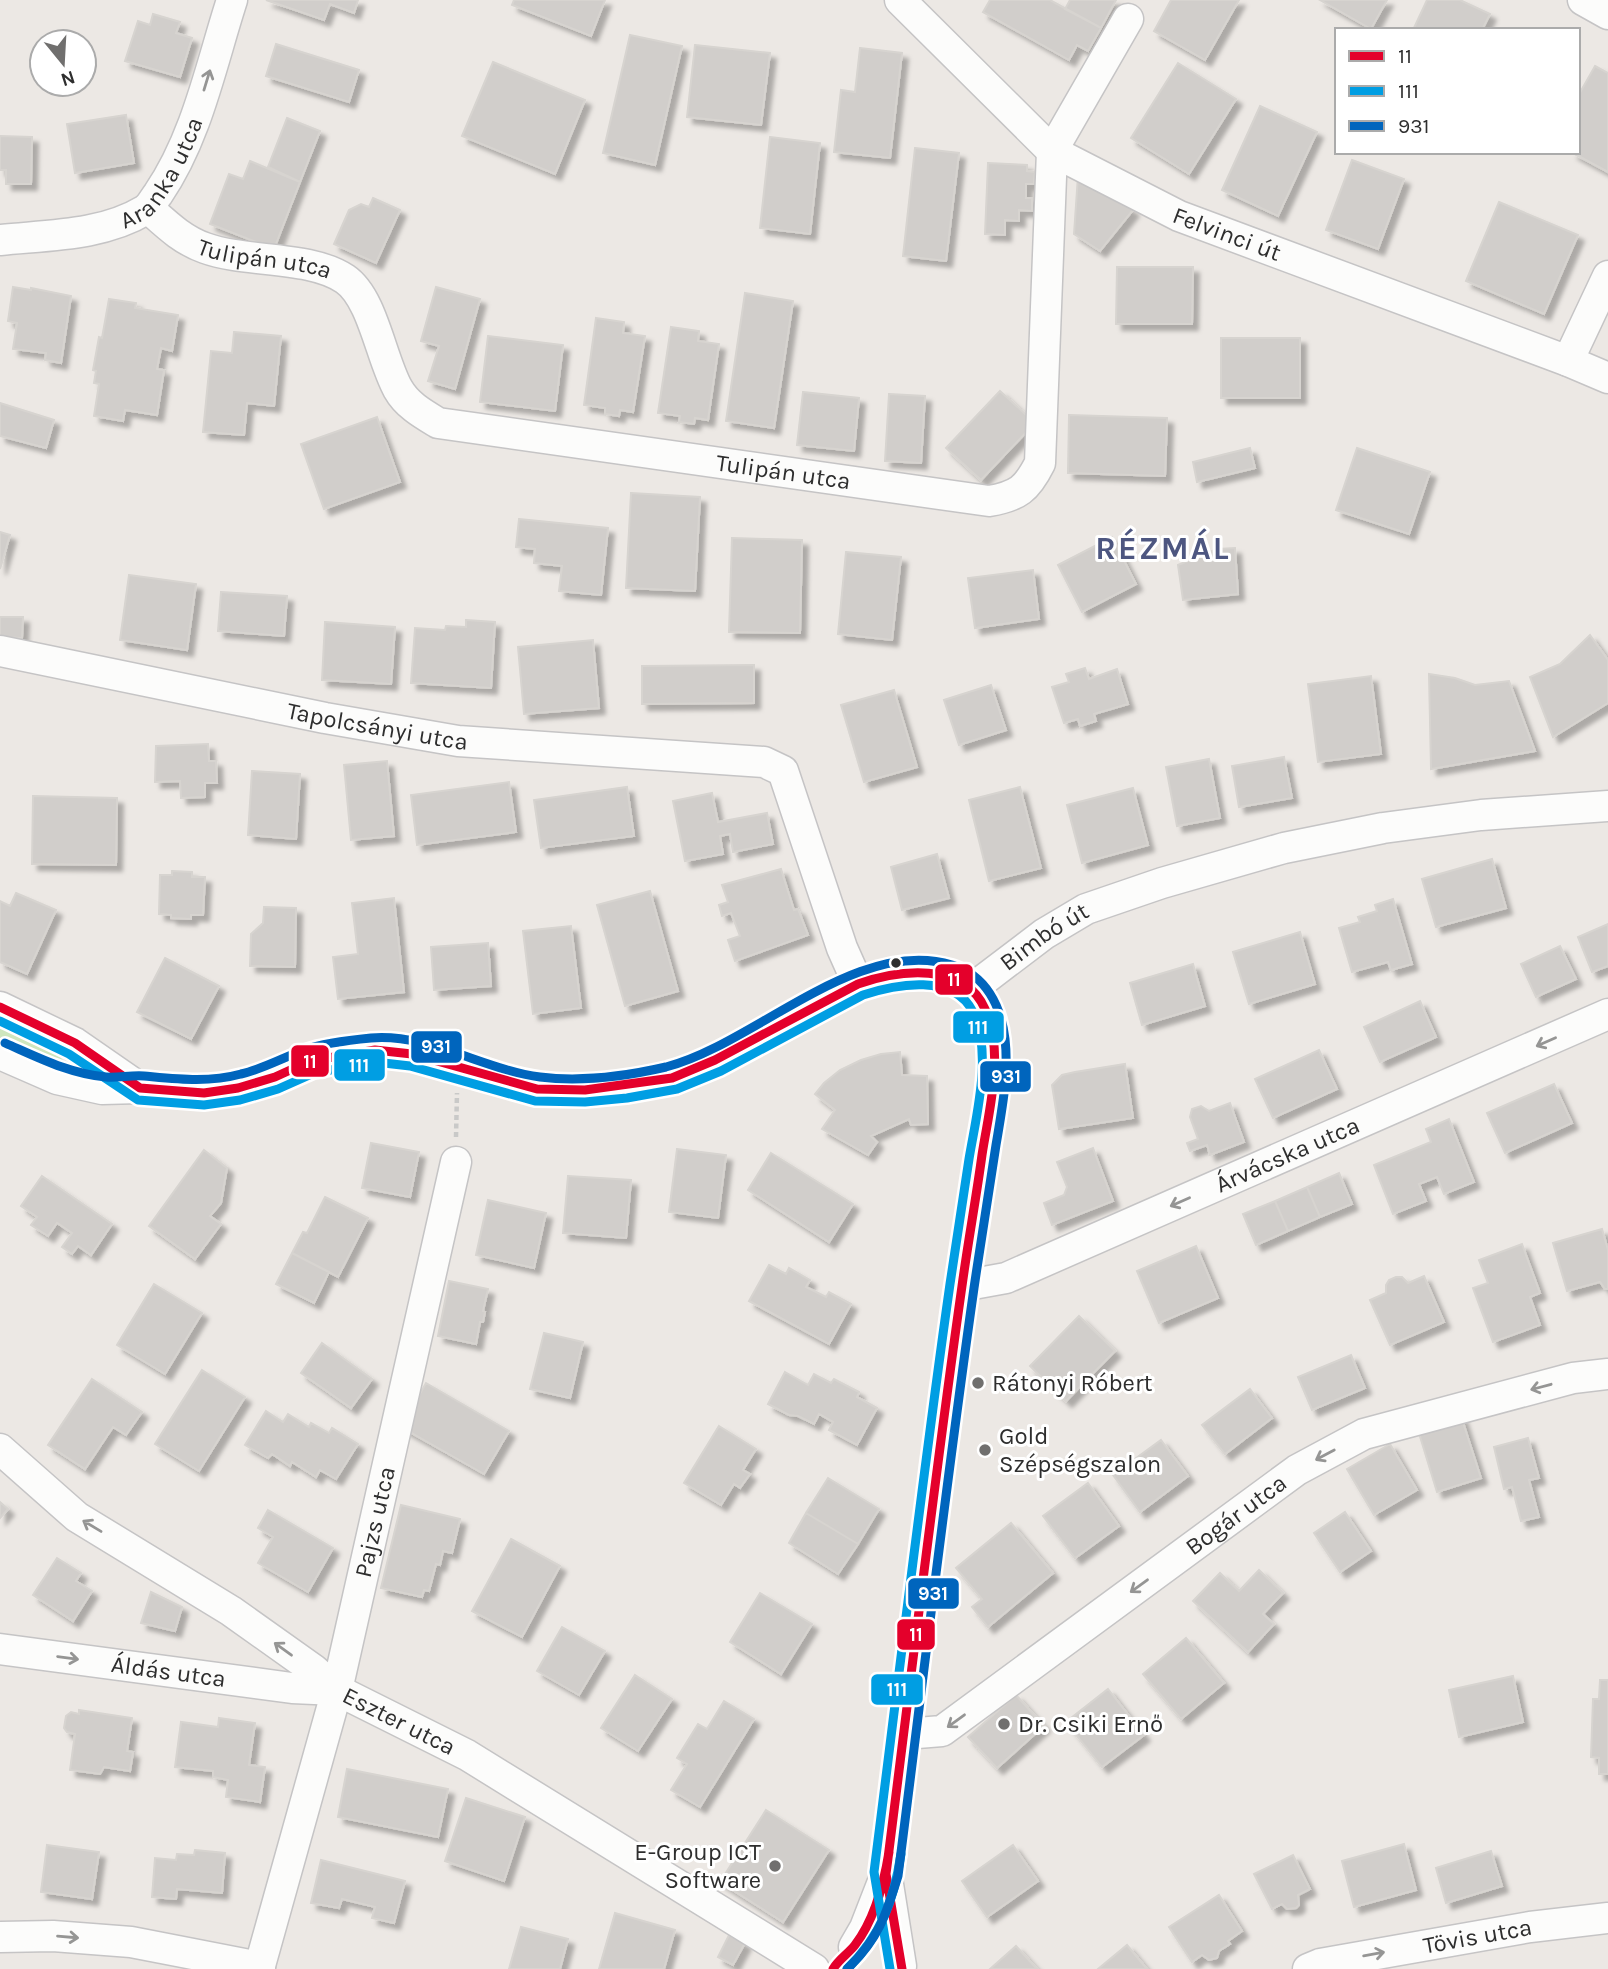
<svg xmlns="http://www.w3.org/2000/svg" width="1608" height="1969" font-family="Karla,sans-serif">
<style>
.green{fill:#cee6be}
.building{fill:#d1cecb;stroke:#d7d4d0;stroke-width:2;filter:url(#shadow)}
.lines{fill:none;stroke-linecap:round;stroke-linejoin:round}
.minor-casing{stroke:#c5c4c5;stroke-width:33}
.path{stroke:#c9c9c8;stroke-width:4.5;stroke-dasharray:5 3.5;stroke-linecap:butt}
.minor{stroke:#fcfcfb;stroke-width:30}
.bus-1-casing{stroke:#fff;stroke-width:14}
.bus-2-casing{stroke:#fff;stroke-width:14}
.bus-3-casing{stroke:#fff;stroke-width:14}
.bus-1{stroke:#e4002b;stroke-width:9}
.bus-2{stroke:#009ee3;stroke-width:9}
.bus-3{stroke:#0065bd;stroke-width:9}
.oneway{stroke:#959594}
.bus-dot{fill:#2e2e2e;stroke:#fff;stroke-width:2.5}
.poi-dot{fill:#706f6e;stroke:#fff;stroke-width:2.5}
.labels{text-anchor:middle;stroke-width:6;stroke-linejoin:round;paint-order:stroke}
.street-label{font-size:24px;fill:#2e2e2e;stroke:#fff}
.poi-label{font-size:24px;fill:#2e2e2e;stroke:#fff;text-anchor:start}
.district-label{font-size:32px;font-weight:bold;letter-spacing:2px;fill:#4d5680;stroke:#fff}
.line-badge{stroke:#fff;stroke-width:2.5}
.badge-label{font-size:19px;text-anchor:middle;font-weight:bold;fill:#fff}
</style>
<defs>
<filter id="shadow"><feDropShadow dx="6" dy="6" stdDeviation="2" flood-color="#0004"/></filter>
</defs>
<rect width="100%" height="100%" fill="#ece8e4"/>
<!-- green -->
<path class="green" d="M0,1024L58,1054L68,1067L53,1065L0,1039Z"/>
<!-- building -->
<path class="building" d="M266,0H358L354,13L330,4L324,20Z
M514,0H605L591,36L512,5Z
M990,0H1050L1101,28L1088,51L1077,45L1069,60L983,12Z
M1070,0H1116L1101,28L1065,9Z
M1171,0H1239L1205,60L1154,31Z
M1320,0H1387L1371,29Z
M1427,0H1460L1490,14L1482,30H1413Z
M153,14L180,22L176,33L192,38L180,77L125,61L138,21L150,25Z
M630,35L682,46L655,165L603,153Z
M276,44L359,70L349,102L266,76Z
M695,45L770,53L761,125L687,117Z
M860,48L902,53L890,158L834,152L841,90L855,92Z
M493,62L585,100L555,174L462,136Z
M1178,63L1236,99L1189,174L1131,138Z
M1595,66L1608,73V172L1571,152H1578V96Z
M1260,106L1317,132L1278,216L1222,190Z
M126,115L134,163L75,173L67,124Z
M287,118L320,131L300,182L268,167Z
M0,136L32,137L31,184H6V170H0Z
M770,137L820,143L810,234L760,228Z
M915,148L959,153L946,261L903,256Z
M1352,160L1404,179L1378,249L1326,230Z
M250,161L300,182L274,249L210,224L229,174L243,179Z
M988,163L1027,165V171L1035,172L1034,184H1026V198H1032V211L1019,210V221L1005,220V235L985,234Z
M1078,176L1133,210L1100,251L1074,234Z
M373,198L400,210L376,263L334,244L349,210L361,204L369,207Z
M1499,202L1578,235L1544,314L1466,281Z
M1117,267H1193L1192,324H1116Z
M13,287L31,290V288L71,296L61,363L45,360L46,353L13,349L17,323L8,321Z
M436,287L480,299L455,389L428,381L439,346L421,341Z
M745,293L793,301L774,428L726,421Z
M109,299L136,303L135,308L178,315L172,351L161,348L157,369L164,370L157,415L125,410L123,421L94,416L99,384L94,383L96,371L93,370L99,337L102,338Z
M596,318L624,322L623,333L645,336L633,412L620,410L619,416L605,414V408L584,405Z
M671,327L699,331L698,341L719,344L708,420L695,418L694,424L679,422L680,416L658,413Z
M234,332L281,336L274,406L247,403L244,435L203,432L211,351L232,353Z
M488,336L563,345L555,411L480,402Z
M1221,338H1300V398H1221Z
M1000,391L1035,423L981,480L946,448Z
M803,392L859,398L854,451L797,445Z
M889,394L925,396L921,463L885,461Z
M0,403L54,420L46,448L0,436Z
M1069,415L1167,418L1165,476L1068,473Z
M377,417L400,482L324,509L301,444Z
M1250,448L1255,468L1197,482L1193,462Z
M1357,448L1430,472L1409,534L1336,510Z
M631,493L700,497L695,591L626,588Z
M519,519L608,528L601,595L559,591L562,566L534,563L535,549L516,547Z
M0,532L10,535L0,569Z
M1112,537L1136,584L1082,612L1058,565Z
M732,538L802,540L800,633L729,632Z
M1235,548L1238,594L1183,600L1178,565L1217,549Z
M846,552L901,557L892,640L838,634Z
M1033,570L1039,619L975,628L968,578Z
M129,575L196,584L187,650L120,640Z
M221,592L287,596L284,636L218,631Z
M0,617H23L22,638L0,637Z
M466,620L495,622L491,688L411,683L415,628L445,630L446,626L466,627Z
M325,622L395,627L391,684L322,680Z
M1590,635L1608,660V703L1553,737L1530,677L1560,664Z
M593,640L599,708L524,714L518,647Z
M754,665V703L642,704V666Z
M1085,668L1089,679L1117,669L1128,704L1094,714L1096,721L1080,726L1078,719L1064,723L1052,687L1069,682L1066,674Z
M1429,674L1455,678L1475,685L1509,681L1535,751L1431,769Z
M1371,676L1381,754L1318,762L1308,684Z
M991,685L1006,730L959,745L944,700Z
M894,690L917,767L864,782L841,705Z
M208,744L209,761H216L217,783H205V797L181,798L180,781L155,782L156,746Z
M1284,757L1292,798L1239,807L1232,766Z
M1209,759L1220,818L1177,826L1166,767Z
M387,761L394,836L351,840L344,765Z
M252,771L300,774L296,839L248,835Z
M509,782L516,832L417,845L411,795Z
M627,787L634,836L541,848L534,800Z
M1020,787L1041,868L989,881L969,800Z
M1133,788L1148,845L1082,863L1067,805Z
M712,793L718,822L767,813L773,844L733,852L730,834L720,836L723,854L685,861L673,801Z
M33,796L117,798L116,865L32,864Z
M937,854L949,898L902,910L891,867Z
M1492,859L1506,908L1436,927L1422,879Z
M781,869L794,910L798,909L808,935L735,961L728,940L740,936L731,913L722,916L719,905L728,902L722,885Z
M172,871L192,872V877H205L203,915H191V919L171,918V915L159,914L160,875H172Z
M650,891L678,991L625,1006L597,905Z
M16,893L56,910L27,974L0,962V901L10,906Z
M394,898L404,992L338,999L333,957L358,954L352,903Z
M1393,899L1412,964L1391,970L1388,962L1352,972L1339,928L1360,922L1358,917L1377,911L1375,905Z
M264,907L296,908L295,967L250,966L251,934L263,923Z
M1608,924V966L1592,972L1578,937Z
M571,926L581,1008L533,1014L523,931Z
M1300,932L1315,984L1249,1004L1233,952Z
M488,943L491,986L434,990L431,947Z
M1560,946L1576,979L1536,997L1521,964Z
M165,958L219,986L191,1039L137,1012Z
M1193,964L1205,1006L1142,1025L1130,983Z
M1420,1001L1436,1037L1380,1062L1364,1027Z
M1319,1050L1337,1089L1273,1118L1255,1079Z
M900,1052L902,1075L927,1076L928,1124L911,1125L909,1119L871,1136L877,1142L868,1155L822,1129L835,1110L815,1094L824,1083L840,1070L861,1060L881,1054Z
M1125,1064L1133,1118L1059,1129L1052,1085L1062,1075L1075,1072Z
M1554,1084L1572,1123L1505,1153L1487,1113Z
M1230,1103L1244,1142L1210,1155L1207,1145L1190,1151L1187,1143L1198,1139L1190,1117L1192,1109L1201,1106L1209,1111Z
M1449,1119L1474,1182L1444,1194L1437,1177L1419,1184L1426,1201L1393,1214L1374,1165L1431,1142L1426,1129Z
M371,1143L419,1152L410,1197L362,1188Z
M1093,1148L1113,1201L1052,1225L1044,1203L1064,1195L1067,1187L1057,1162Z
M677,1149L726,1155L718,1218L669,1212Z
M204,1150L227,1168L221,1203L210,1216L221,1224L195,1259L149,1226Z
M771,1153L853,1204L829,1242L748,1190Z
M1339,1173L1352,1204L1320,1217L1307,1187Z
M42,1176L112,1224L91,1255L78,1246L72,1254L62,1247L72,1233L57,1223L48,1236L31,1225L37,1217L21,1206Z
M568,1176L631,1180L626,1238L563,1233Z
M1307,1187L1320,1217L1288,1231L1275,1201Z
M325,1197L368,1218L338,1277L292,1253L303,1232L307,1233Z
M488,1200L546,1213L534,1268L476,1255Z
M1275,1201L1288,1231L1256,1245L1243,1214Z
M1602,1229L1608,1250V1289H1605L1600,1282L1567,1291L1553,1243Z
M1522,1244L1540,1293L1530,1297L1540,1325L1493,1342L1473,1288L1488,1283L1479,1260Z
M1196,1246L1218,1298L1159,1323L1137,1271Z
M292,1253L329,1272L314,1303L276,1284Z
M769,1265L786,1274L789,1268L810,1280L806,1287L826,1297L829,1292L851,1304L829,1344L749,1301Z
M1424,1276L1444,1322L1390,1345L1370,1300L1386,1293V1285L1389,1280L1396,1277H1402L1408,1283Z
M449,1281L488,1289L483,1311L485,1312L483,1322H480L476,1344L438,1336Z
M154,1284L202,1313L165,1374L117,1345Z
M1079,1316L1115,1351L1066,1401L1030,1366Z
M544,1333L583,1342L570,1398L530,1389Z
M322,1343L372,1379L351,1408L301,1373Z
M1351,1355L1365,1388L1312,1410L1298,1377Z
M202,1370L245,1397L199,1471L155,1444Z
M785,1372L808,1385L814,1374L831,1383L834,1379L859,1392L857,1397L877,1408L857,1445L829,1430L833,1422L819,1414L814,1424L798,1416L789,1415L768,1404Z
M92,1379L142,1412L126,1435L113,1427L85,1469L48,1445Z
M426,1383L509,1431L484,1474L401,1427Z
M1250,1389L1272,1418L1225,1454L1202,1425Z
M266,1411L283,1422L288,1414L309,1427L311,1423L329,1433L332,1428L358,1444L336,1479L320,1470L316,1477L292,1462L290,1466L272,1454L268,1458L245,1445Z
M1461,1416L1481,1478L1437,1492L1418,1430Z
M719,1426L756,1449L743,1470L750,1474L740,1488L734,1484L721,1505L684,1483Z
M1528,1438L1539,1478L1529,1480L1539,1517L1521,1521L1512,1487L1504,1489L1494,1447Z
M1161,1440L1188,1476L1140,1512L1113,1475Z
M1390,1444L1417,1490L1374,1515L1347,1469Z
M828,1478L879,1509L858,1544L806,1513Z
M1088,1483L1119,1526L1075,1558L1043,1516Z
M0,1502L8,1509L0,1518Z
M401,1505L460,1519L452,1553L443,1551L440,1565L436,1564L429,1591L424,1590L422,1597L381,1588Z
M268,1510L333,1548L308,1592L258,1563L273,1537L258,1528Z
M1345,1512L1371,1551L1340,1572L1314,1533Z
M806,1513L858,1544L838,1574L789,1543Z
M1011,1523L1053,1573L988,1627L972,1607L982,1599L956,1568Z
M511,1539L560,1566L522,1637L472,1611Z
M57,1558L81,1573L76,1581L92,1591L73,1621L33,1595Z
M1259,1570L1283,1593L1263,1614L1274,1624L1248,1652L1193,1601L1220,1573L1239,1591Z
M151,1592L182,1607L175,1631L141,1623Z
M760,1593L812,1624L781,1674L730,1642Z
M562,1627L605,1651L579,1695L537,1671Z
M1186,1638L1224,1683L1181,1719L1143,1674Z
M635,1675L672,1699L638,1751L601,1728Z
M1513,1676L1523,1722L1459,1737L1449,1690Z
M1600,1680H1608V1774H1599V1758L1591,1757L1593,1699H1599Z
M1108,1689L1144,1735L1102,1767L1066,1722Z
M1016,1695L1044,1726L997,1768L968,1737Z
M724,1701L754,1719L700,1807L671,1790L687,1764L677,1758L698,1724L707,1729Z
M79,1710L132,1718L127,1751L133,1752L130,1771L104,1767L100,1774L70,1770L75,1734L67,1732L64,1728L66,1716L71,1712L79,1714Z
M219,1718L255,1723L249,1765L265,1767L260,1802L226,1797L228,1780L213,1777V1771L175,1767L181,1722L218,1727Z
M347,1769L448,1789L438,1837L338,1817Z
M466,1798L525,1817L504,1881L445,1861Z
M766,1810L829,1850L783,1922L720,1882Z
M1404,1844L1416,1890L1354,1907L1342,1861Z
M47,1845L99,1852L92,1899L41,1892Z
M1013,1845L1038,1881L987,1917L962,1881Z
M195,1850L225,1853L222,1893L177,1889L176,1899L152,1897L155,1858L176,1860L177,1854L194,1855Z
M1491,1851L1502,1886L1446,1903L1436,1868Z
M1293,1855L1310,1889L1298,1895L1299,1905L1296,1908L1287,1909L1282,1904L1272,1909L1254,1874Z
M321,1860L405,1881L394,1923L372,1918L375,1907L342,1899L339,1908L311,1903Z
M1219,1895L1242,1931L1228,1941L1230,1944L1219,1951L1217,1958L1209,1960L1202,1955L1192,1962L1169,1927Z
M615,1913L675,1930L664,1969H599Z
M521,1927L568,1939L560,1969H509Z
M729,1935L745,1943L733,1965L718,1957Z
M1127,1945L1147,1969H1098Z
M1016,1946L1037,1969H990Z"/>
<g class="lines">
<defs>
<g id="minor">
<path id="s1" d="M900,0L1052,151L1179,216L1568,361L1608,378"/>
<path d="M1583,0L1608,14"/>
<path id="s2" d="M148,208C166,224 182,240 205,248C246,263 309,255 345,279C373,298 381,359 398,389C407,405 423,414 438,423L989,501C1018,496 1027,489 1040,463L1052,151L1128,19"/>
<path id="s3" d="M0,240C48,235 102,236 145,210C151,206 154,199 158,194C197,137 211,65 232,0"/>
<path d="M1568,361L1608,276"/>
<path id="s4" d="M0,651L325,718L458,741L764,762L783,771L842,948L858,984"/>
<path id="s5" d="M973,988L1044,934L1086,909L1162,883L1284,848L1383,828L1481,815L1608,806"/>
<path d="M0,1007L75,1043L140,1088"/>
<path d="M0,1054L57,1079L102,1089L140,1088L169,1092L204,1093L238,1088L275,1077L310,1061L375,1050L412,1054L537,1089L585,1090L625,1086L672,1078L715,1060L782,1026L858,984C882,975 902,972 927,973C991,976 995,1028 994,1080L962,1286L886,1874L865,1928L854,1947"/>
<path id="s6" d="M962,1286L1006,1278L1608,1014"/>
<path id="s7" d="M0,1449L77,1517L231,1611L314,1670L337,1690L467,1755L814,1969"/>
<path id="s8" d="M0,1649L292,1688L337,1690"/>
<path id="s9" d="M905,1734L942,1731L1297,1470L1364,1434L1573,1378L1608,1374"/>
<path d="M887,1878L901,1966"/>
<path d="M0,1937L53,1936L131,1942L260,1967"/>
<path id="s10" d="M259,1969L337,1690L456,1162"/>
<path id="s11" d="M1308,1969L1320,1964L1530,1927L1608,1918"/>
</g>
</defs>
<!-- minor casing -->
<use href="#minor" class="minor-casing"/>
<!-- path -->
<path class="path" d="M456,1137L457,1093"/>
<!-- minor -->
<use href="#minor" class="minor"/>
<defs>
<path id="bus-1" d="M0,1007L75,1043L140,1088L204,1093L238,1088L275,1077L310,1061L375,1050L412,1054L537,1089L585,1090L672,1078L715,1060L858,984C898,970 964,961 985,1009C1005,1054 989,1109 982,1155C976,1199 968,1242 962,1286C934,1482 911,1678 886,1874L902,1969
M833,1969C839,1959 848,1954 855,1945C875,1919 884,1883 889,1852"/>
<path id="bus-2" d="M0,1021L69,1054L138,1100L204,1105L240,1100L278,1089L314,1073L375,1062L410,1066L535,1101L585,1102L627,1098L677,1089L721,1071L863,995C896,984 954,973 973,1012C993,1054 976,1116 969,1159C963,1201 956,1242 950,1284C922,1480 899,1676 874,1872L890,1969
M847,1969C881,1936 894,1900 901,1854"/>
<path id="bus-3" d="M5,1043C37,1057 70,1074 106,1077C118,1078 131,1075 144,1076C177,1079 208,1083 241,1074C263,1069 282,1058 304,1050C324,1043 350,1040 371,1038C428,1033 485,1070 540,1077C580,1082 627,1076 666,1067C755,1044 857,936 952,965C986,975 1001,1006 1005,1039C1009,1074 1002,1109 996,1145C989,1192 981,1240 974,1288C946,1484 923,1680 898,1876C886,1915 878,1940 847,1969"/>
</defs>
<!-- bus-1 casing -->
<use href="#bus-1" class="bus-1-casing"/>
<!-- bus-2 casing -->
<use href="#bus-2" class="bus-2-casing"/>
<!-- bus-3 casing -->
<use href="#bus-3" class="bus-3-casing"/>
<!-- bus-1 -->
<use href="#bus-1" class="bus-1"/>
<!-- bus-2 -->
<use href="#bus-2" class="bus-2"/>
<!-- bus-3 -->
<use href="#bus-3" class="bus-3"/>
</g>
<!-- one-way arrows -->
<defs><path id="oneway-shaft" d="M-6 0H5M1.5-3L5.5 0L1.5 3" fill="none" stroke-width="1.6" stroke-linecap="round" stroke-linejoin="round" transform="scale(1.75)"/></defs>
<g class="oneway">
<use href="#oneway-shaft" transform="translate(207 80) rotate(-73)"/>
<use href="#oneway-shaft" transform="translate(1546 1042) rotate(156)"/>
<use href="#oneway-shaft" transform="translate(1180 1202) rotate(156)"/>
<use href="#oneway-shaft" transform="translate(1541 1387) rotate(165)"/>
<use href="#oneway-shaft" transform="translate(1325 1455) rotate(152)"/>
<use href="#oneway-shaft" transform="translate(92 1526) rotate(-149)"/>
<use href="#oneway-shaft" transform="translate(1139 1586) rotate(144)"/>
<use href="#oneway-shaft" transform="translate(283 1649) rotate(-144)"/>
<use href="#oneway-shaft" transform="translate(68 1658) rotate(8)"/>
<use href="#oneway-shaft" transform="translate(956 1721) rotate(144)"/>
<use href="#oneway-shaft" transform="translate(68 1937) rotate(5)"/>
<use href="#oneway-shaft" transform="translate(1374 1954) rotate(-10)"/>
</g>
<!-- markers -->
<circle class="bus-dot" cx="896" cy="963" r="6"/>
<g class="poi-dot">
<circle cx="978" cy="1383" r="7"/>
<circle cx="985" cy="1450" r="7"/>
<circle cx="1004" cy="1724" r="7"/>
<circle cx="775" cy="1866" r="7"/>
</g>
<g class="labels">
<!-- street labels -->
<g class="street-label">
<text dy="8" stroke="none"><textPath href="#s3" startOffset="189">Aranka utca</textPath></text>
<text dy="8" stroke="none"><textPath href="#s1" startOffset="408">Felvinci út</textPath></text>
<text dy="8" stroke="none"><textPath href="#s2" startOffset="131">Tulipán utca</textPath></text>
<text dy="8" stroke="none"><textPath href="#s2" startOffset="740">Tulipán utca</textPath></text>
<text dy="8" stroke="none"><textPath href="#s4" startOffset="385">Tapolcsányi utca</textPath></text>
<text dy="8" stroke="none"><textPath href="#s5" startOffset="88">Bimbó út</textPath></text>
<text dy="8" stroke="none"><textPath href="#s6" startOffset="352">Árvácska utca</textPath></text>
<text dy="8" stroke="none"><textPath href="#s9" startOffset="402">Bogár utca</textPath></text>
<text dy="8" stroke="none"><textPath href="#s10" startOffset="462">Pajzs utca</textPath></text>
<text dy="8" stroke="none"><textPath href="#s8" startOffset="170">Áldás utca</textPath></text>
<text dy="8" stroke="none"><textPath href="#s7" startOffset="485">Eszter utca</textPath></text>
<text dy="8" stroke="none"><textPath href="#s11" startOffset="173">Tövis utca</textPath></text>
</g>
<!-- poi labels -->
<g class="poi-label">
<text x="992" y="1391">Rátonyi Róbert</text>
<text x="999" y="1444">Gold<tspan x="999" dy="28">Szépségszalon</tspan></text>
<text x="1018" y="1732">Dr. Csiki Ernő</text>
<text x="761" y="1860" text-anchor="end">E-Group ICT<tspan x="761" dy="28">Software</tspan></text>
</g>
<!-- district labels -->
<g class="district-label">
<text x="1163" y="559">RÉZMÁL</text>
</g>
</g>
<g class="line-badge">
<rect x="934" y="963" width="40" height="33" rx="7" fill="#e4002b"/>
<rect x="952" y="1010" width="53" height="34" rx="7" fill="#009ee3"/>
<rect x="410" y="1030" width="53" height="34" rx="7" fill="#0065bd"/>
<rect x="290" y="1044" width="40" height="34" rx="7" fill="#e4002b"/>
<rect x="333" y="1048" width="53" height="34" rx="7" fill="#009ee3"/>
<rect x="979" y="1060" width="53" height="33" rx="7" fill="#0065bd"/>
<rect x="907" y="1577" width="53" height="33" rx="7" fill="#0065bd"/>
<rect x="896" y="1618" width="40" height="33" rx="7" fill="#e4002b"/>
<rect x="870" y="1673" width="54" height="33" rx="7" fill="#009ee3"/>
</g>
<g class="badge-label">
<text x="954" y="986">11</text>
<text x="978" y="1034">111</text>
<text x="436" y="1053">931</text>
<text x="310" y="1068">11</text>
<text x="359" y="1072">111</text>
<text x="1006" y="1083">931</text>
<text x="933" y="1600">931</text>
<text x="916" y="1641">11</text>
<text x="897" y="1696">111</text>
</g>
<!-- legend -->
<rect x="1335" y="28" width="245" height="126" fill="#ffffff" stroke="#ababab" stroke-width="2"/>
<rect x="1349" y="51" width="35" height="10" fill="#e4002b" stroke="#ababab" stroke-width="2"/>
<text x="1398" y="63" font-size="21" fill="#2e2e2e">11</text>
<rect x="1349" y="86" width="35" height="10" fill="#009ee3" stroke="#ababab" stroke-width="2"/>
<text x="1398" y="98" font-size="21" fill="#2e2e2e">111</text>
<rect x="1349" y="121" width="35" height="10" fill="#0065bd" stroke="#ababab" stroke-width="2"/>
<text x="1398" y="133" font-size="21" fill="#2e2e2e">931</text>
<!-- north arrow -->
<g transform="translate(63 63) rotate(162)"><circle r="33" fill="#ffffff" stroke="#ababab" stroke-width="2"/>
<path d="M0-5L12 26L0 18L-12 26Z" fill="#706f6e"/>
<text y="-10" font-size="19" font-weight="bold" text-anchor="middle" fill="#2e2e2e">N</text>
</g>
</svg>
